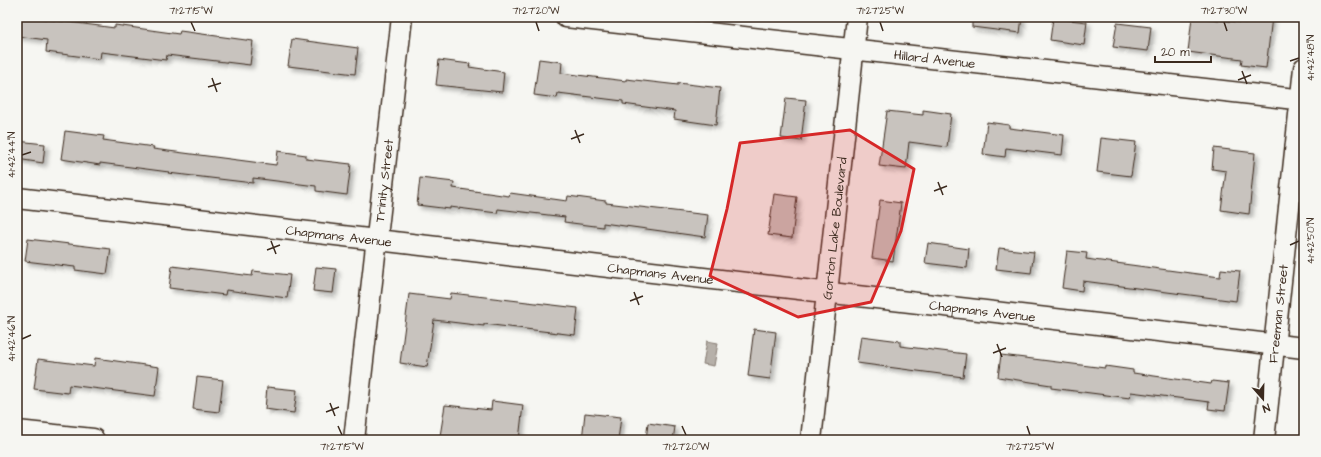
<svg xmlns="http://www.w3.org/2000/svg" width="1321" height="457" font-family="'Architects Daughter',sans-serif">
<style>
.water{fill:#b6b0a9;stroke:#857a71}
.building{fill:#c8c3be;stroke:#3b2a1e;filter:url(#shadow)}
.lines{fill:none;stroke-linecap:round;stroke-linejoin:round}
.street-casing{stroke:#3b2a1e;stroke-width:23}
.primary-casing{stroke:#3b2a1e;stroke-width:25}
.street{stroke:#f6f6f2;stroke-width:20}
.primary{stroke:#f6f6f2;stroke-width:22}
.marked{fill:#d62828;fill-opacity:0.2;stroke:#d62828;stroke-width:3;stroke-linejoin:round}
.ticks{fill:none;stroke:#3b2a1e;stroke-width:1.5}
.labels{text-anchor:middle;stroke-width:4;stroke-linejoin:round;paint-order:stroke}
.street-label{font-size:13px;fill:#3b2a1e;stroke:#f6f6f2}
.neatline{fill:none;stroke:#3b2a1e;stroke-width:1.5}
.ticks-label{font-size:10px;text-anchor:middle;fill:#3b2a1e}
</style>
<defs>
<filter id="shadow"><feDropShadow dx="3.5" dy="3.5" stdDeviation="2" flood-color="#0004"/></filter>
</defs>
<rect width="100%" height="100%" fill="#f6f6f2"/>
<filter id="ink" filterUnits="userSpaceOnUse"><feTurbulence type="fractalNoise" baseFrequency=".025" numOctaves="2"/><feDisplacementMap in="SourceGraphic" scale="8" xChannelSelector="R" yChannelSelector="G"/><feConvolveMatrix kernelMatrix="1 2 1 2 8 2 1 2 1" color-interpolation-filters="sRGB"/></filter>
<g filter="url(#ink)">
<!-- water -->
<path class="water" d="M707,341L718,343L714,366L703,364Z"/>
<!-- building -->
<path class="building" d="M17,17H30L115,28V25L179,34L180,31L253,41L250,65L167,55L166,60L101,52L100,59L46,52L47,40L17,36Z
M972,17H1022L1020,33L972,27Z
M1192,17L1247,23V17H1272L1266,68L1241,65L1242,59L1188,52Z
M1053,18L1087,22L1084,45L1050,40Z
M1117,23L1151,27L1148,51L1113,47Z
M292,39L358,48L355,74L288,66Z
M539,59L562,62L561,73L626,81V79L678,85V83L720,88L716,125L674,119L675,111L623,104V101L558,93L557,98L534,95Z
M439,60L470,64L469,67L504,72L502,92L436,85Z
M786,98L806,100L801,141L781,138Z
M923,110L951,114L947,147L909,142L906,169L879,166L887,111L923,115Z
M987,122L1009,125V128L1064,135L1062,155L1006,148L1005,157L983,154Z
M65,131L104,136L103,140L154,147L153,149L276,165L278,151L306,155V159L351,164L347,195L316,191V186L253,178V183L168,173L169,172L100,163V165L61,159Z
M1101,138L1136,142L1131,176L1097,172Z
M17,141L45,144L43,163L17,159Z
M1214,148L1255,153L1249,214L1221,210L1226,171L1212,169Z
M420,178L454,182L453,188L509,196L510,193L567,201L568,196L606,201V203L708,215L705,237L603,223V227L564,222L565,217L498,209L497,213L450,207V209L417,205Z
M774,194L797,197L792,238L768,235Z
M880,200L901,203L893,261L872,258Z
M28,239L111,249L107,274L75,270V267L25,261Z
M928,243L969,249L967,268L925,263Z
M999,248L1034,252L1031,273L996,269Z
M1067,251L1087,253L1086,259L1220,277L1221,269L1240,271L1236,301L1083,281L1082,291L1062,288Z
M172,266L252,276L253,271L290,275L287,298L226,290L225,295L169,288Z
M316,267L336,269L333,293L313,291Z
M451,293L578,308L575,335L484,324V326L434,320L427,367L400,363L409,294L450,299Z
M754,329L776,332L770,379L748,376Z
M861,336L900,341V346L966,354L963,377L857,363Z
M1001,355L1105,368V366L1133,370V373L1211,384L1212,381L1229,383L1225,411L1208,409L1209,402L1131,392L1130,398L1051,388V385L998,377Z
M95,358L159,367L155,396L69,385L68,393L34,389L38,359L94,366Z
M197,377L223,380L219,412L193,409Z
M267,387L297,390L294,413L265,409Z
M492,401L523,405L519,440H472L440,436L445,405L491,410Z
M585,413L621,417L618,440H582Z
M648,423L675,427L673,440H646Z"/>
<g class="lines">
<defs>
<g id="street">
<path id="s1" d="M566,17L1304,100"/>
<path id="s2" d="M17,198L1304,348"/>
<path id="s3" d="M354,440L402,17"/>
<path id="s4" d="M811,440L857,17"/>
<path id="s5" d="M1264,440L1304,68"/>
</g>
<path id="primary" d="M17,432L93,440"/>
</defs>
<!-- street casing -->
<use href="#street" class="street-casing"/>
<!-- primary casing -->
<use href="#primary" class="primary-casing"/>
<!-- street -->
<use href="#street" class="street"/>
<!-- primary -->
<use href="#primary" class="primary"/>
</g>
</g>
<!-- marked area -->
<path class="marked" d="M850,130L914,169L901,231L871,302L798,317L710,276L727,209L740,143Z"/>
<!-- ticks -->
<path class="ticks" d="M191,22L195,31M536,22L539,31M880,22L883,31M1224,22L1227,31M1290,61L1299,58M1242,71L1247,84M212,78L217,92M1238,80L1251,75M208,87L221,83M575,130L580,143M571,139L584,134M22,155L31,152M938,182L943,195M934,191L947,186M271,241L276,254M1290,245L1299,241M267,250L280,245M634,292L639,305M630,301L643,296M22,339L31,335M997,344L1002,357M993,353L1006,348M330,403L335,416M326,412L339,407M338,426L342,435M682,426L686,435M1027,426L1030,435"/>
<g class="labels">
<!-- street labels -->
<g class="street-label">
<text dy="5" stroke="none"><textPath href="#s1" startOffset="371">Hillard Avenue</textPath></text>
<text dy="5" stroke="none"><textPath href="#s3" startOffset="261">Trinity Street</textPath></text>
<text dy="5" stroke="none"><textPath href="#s4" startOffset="213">Gorton Lake Boulevard</textPath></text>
<text dy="5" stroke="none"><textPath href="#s2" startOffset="324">Chapmans Avenue</textPath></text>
<text dy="5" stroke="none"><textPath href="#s2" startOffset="648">Chapmans Avenue</textPath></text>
<text dy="5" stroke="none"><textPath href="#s2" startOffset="972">Chapmans Avenue</textPath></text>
<text dy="5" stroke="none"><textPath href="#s5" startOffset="127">Freeman Street</textPath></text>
</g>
</g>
<!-- margin -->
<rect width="1321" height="457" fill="none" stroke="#f6f6f2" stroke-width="44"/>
<!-- north arrow -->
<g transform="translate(1263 399) rotate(160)" stroke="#f6f6f2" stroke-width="3" paint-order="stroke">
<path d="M0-3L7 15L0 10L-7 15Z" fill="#3b2a1e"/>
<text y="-6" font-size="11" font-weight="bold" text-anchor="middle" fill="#3b2a1e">N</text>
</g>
<!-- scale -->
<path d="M1155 56v6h56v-6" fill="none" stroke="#3b2a1e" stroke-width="2"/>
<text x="1161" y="56" font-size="12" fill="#3b2a1e" stroke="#f6f6f2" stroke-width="3" paint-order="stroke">20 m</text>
<rect x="22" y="22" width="1277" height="413" class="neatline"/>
<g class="ticks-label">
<text x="191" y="14">71°27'15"W</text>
<text x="536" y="14">71°27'20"W</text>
<text x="880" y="14">71°27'25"W</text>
<text x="1224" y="14">71°27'30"W</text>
<text transform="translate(1310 58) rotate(-90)" y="4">41°42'48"N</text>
<text transform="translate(11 155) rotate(-90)" y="4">41°42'44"N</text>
<text transform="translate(1310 241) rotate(-90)" y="4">41°42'50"N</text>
<text transform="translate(11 339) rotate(-90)" y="4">41°42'46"N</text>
<text x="342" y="450">71°27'15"W</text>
<text x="686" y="450">71°27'20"W</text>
<text x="1030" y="450">71°27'25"W</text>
</g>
</svg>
